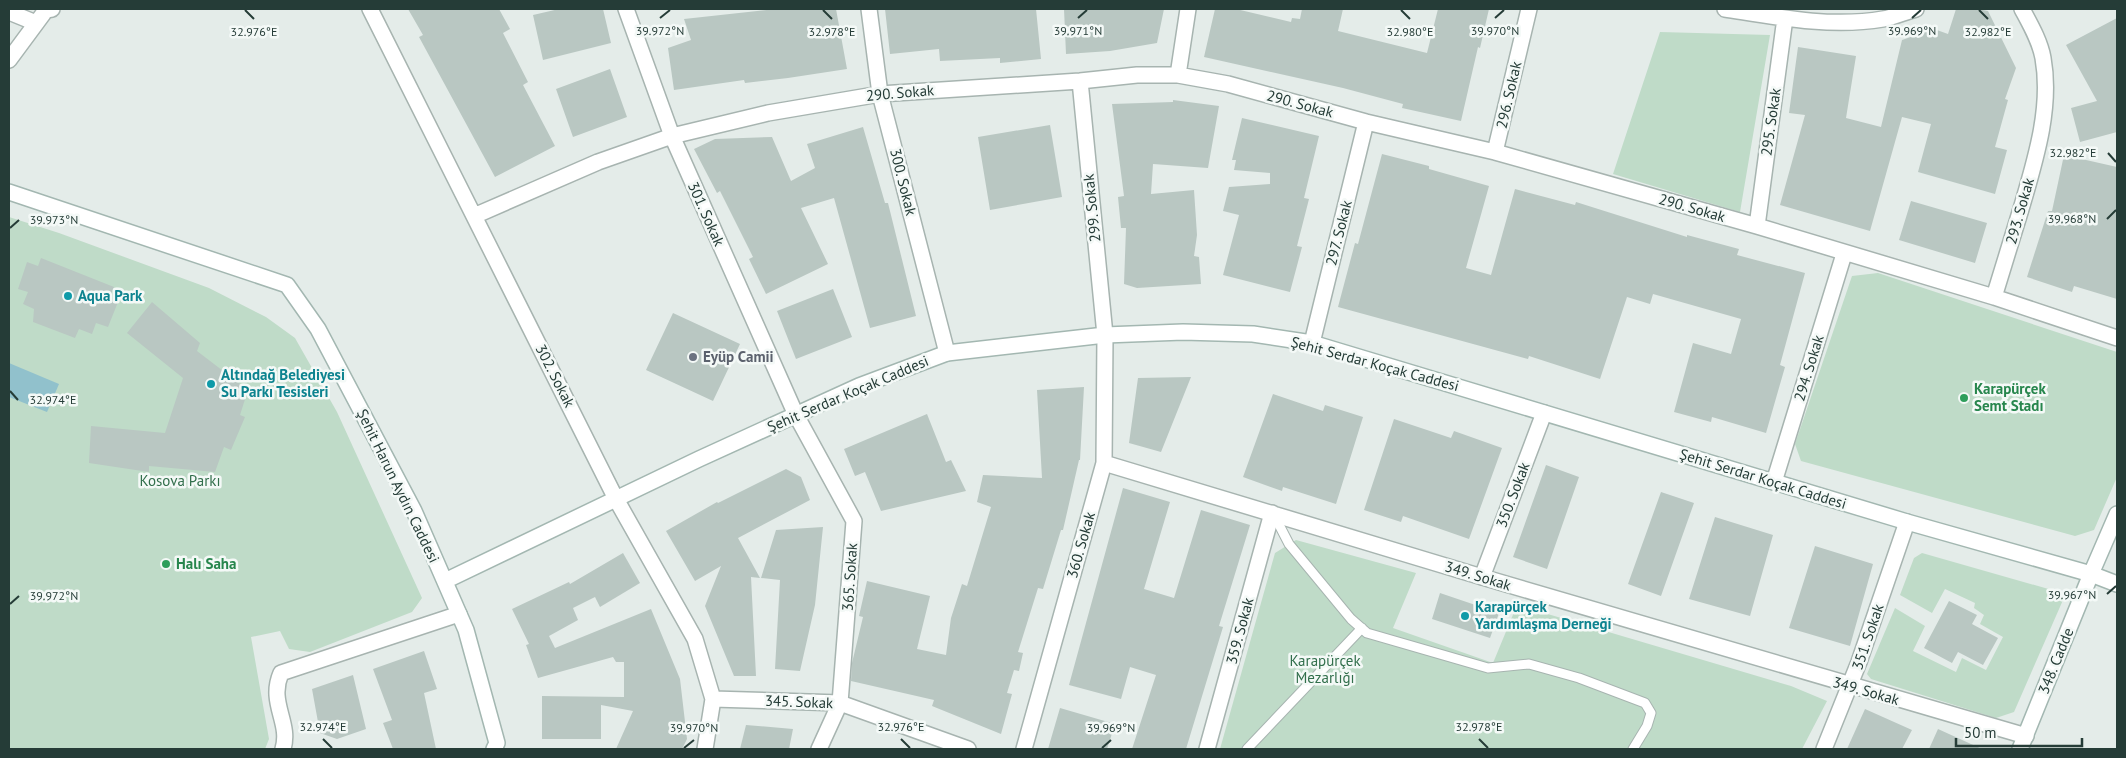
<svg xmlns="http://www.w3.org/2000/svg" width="2126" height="758" font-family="'PT Sans',sans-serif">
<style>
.green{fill:#bfdbc8}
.water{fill:#91c1cc}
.building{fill:#b9c7c2}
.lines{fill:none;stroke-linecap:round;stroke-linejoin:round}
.lane-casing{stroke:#a7b4b0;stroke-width:11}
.street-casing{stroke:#a7b4b0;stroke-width:18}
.secondary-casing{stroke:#a3b7b1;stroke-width:18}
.lane{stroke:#fff;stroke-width:9}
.street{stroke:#fff;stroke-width:15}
.secondary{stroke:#fff;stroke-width:15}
.ticks{fill:none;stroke:#253c37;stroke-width:2}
.culture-dot{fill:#0f9aa8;stroke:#f4f9f7;stroke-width:2}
.worship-dot{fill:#6b7280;stroke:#f4f9f7;stroke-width:2}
.leisure-dot{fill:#2e9e5b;stroke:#f4f9f7;stroke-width:2}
.labels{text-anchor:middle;stroke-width:5;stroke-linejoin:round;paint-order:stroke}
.street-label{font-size:15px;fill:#253c37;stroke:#f4f9f7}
.culture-label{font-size:15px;font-weight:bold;fill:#0d838f;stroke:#f4f9f7;text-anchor:start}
.worship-label{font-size:15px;font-weight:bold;fill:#5b616d;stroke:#f4f9f7;text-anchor:start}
.leisure-label{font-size:15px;font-weight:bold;fill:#27864d;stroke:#f4f9f7;text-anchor:start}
.park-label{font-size:15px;fill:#326f4c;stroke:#f4f9f7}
.ticks-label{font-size:12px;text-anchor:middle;fill:#253c37;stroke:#f4f9f7;stroke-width:5;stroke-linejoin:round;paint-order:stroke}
</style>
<rect width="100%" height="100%" fill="#e4ece9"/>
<!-- green -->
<path class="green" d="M1660,32L1770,35L1740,212L1613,174Z
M9,217L59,233L209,288L266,317L295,338L337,412L422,598L412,612L310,652L289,649L280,631L251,637L269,739L265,749H9Z
M1878,273L2117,352V477L2094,530L2075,536L1801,461L1795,444L1852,276Z
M1296,540L1416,573L1393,628L1493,663L1517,605L1791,686L1827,701L1802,749H1220L1275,553Z
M1922,553L2052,590L2059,594L2063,600L2014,712L1996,718L1871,679L1867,674L1895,608L1925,626L1913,651L1956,672L1962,658L1986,670L2003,637L1980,624L1984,615L1974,608L1975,603L1945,589L1932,613L1900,595L1914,558Z"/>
<!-- water -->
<path class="water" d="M9,363L59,384L47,412L9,397Z"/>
<!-- building -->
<path class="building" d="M408,9H499L510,29L503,33L528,82L523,85L555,146L495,177L419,37L423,35Z
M559,9H603L611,43L543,60L533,15Z
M775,9H836L847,69L788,78L745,83L744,80L674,90L668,48L691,40L684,19Z
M885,9H1036L1041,59L1000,63V58L940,61L939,49L890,54Z
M1064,9H1164L1157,43L1110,51L1066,54Z
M1215,9H1236L1291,22L1292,18L1300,19L1302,9H1343L1338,31L1427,53L1438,9H1489L1480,48L1478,47L1461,121L1402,108L1403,104L1343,88L1204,57Z
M1956,9H1977L1988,11L2016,68L2005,99L2008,100L1995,147L2007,150L1995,194L1918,172L1931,124L1902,117L1870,231L1780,205L1805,115L1789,113L1798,47L1856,56L1846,118L1881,127L1902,40L1934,29L1948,34Z
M2117,18V132L2080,142L2071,108L2097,101L2066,45Z
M610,69L627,117L573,137L556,89Z
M1173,100L1219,106L1208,168L1153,164L1151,194L1194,190L1197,235L1194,256L1199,257L1201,284L1137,288L1124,284L1126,228H1121L1118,197L1124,196L1112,104L1173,102Z
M1242,118L1319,136L1304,198L1309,199L1297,246L1302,247L1290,292L1223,275L1239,215L1223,211L1229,187L1270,184V173L1234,170L1236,160H1232Z
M1050,125L1062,197L990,210L978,137Z
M863,127L885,203H888L916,316L870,328L834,198L801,208L828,264L766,294L749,259L753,257L720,191L717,193L694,149L715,139L772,137L791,181L815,168L807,144Z
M1382,154L1429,166V169L1489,186L1466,268L1491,275L1515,189L1575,205L1576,202L1687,237V235L1739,249L1737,255L1805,273L1780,365L1785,367L1766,433L1712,417L1711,422L1674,412L1693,343L1731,354L1741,319L1653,294L1650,304L1627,297L1600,379L1529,356L1528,359L1338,307L1355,243L1358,244Z
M2064,155L2117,167V299L2074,286L2072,292L2027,277L2048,211H2052Z
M1911,201L1987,223L1975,263L1899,240Z
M41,258L114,287L109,299L118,302L108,327L96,323L92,334L79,329L75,338L33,322L34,309L23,304L28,292L18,289L27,262L38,266Z
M833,289L852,337L796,359L777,311Z
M152,302L200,343L197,351L248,390L240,415L245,417L231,450L224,447L215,472L149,466V472L89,463L91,426L165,433L183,378L127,333Z
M673,313L740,344L713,401L646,370Z
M1191,377L1161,452L1129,443L1138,378Z
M1084,387L1080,460H1079L1063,530H1061L1043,589L1038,588L1018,652L1023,653L1019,671L1014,670L1007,693L1012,694L1001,734L932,706L934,700L851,681L852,663L863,617L859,616L867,581L930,596L917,649L946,655L951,618L962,584L967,586L991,507L977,502L983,475L1042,478L1037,390Z
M1273,394L1323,411L1325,405L1363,417L1336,504L1283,487L1282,491L1243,477Z
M927,414L946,462L951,460L966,491L881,511L865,472L855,476L844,449Z
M1394,419L1451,438L1454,431L1502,448L1469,539L1403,516L1401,522L1364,510Z
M1546,465L1579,477L1547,569L1513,557Z
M786,469L801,477L810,500L738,538L760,578L751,577L756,676H734L705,606L721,566L695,581L666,531L717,502L718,503Z
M1123,488L1170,502L1144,589L1174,598L1201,510L1250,525L1219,626L1223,627L1186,749H1132L1156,675L1130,667L1121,699L1069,685Z
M1661,492L1694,503L1661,596L1628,584Z
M1715,517L1773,535L1750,616L1689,599Z
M823,527L815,605L800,671L775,669L780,580L761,578L776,530Z
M1815,546L1873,564L1850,646L1789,628Z
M623,553L640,583L600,607L595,597L573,608L578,620L549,636L555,648L651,609L680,679L687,739L682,749H616L633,711L601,705V739H542V696L624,697V662H616L613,657L538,678L526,645L529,644L512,609L569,582L570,584Z
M1440,593L1499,613L1490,638L1432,619Z
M1949,601L1977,615L1972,624L1998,638L1983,665L1958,652L1952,663L1924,648Z
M424,651L437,689L424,693L436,749H393L383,723L392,720L373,669Z
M353,675L366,729L337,739L320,733L312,689Z
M1060,708L1115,724L1107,749H1048Z
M1865,709L1912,730L1902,749H1847Z
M746,725L793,729L789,749H740Z
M1938,729L1982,749H1929Z"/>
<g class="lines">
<defs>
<path id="lane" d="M1273,513L1289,544L1351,619L1367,633L1488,668L1529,664L1579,678L1645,703L1651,713L1647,726L1633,749
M1247,749L1362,628"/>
<path id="street" d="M370,9L616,499L695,639L713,699L705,749
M626,9L672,136L796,415L854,521L840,703L819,749
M869,9L880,94L947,353
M1725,9C1776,17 1831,28 1883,19C1894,17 1905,12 1916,9
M9,12L36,23
M9,60L46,10L52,9
M1178,75L1188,9
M1495,152L1529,9
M474,216L598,162L672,136L768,113L880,94L1080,81L1137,75H1178L1228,84L1366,122L1495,152L1757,226L1994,297L2117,338
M1757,226L1785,18
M1994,297C2003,268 2012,238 2021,209C2035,161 2052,108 2043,58C2040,41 2030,24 2022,9
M1312,343L1366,122
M1104,463L1482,577L2026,736
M1774,482L1844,254
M1482,577L1544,413
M713,699L840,703L968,749
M283,749C291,722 268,703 281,673L459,614
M1024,749L1104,463L1105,335L1080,81
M1207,749L1272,513
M1824,749L1859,662L1907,522"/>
<path id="secondary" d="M9,192L287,285L318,329L414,511L459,614L466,630L497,743L494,749
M445,581L699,459L859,386L947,353L1105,335L1183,332L1253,334L1312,343L1907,522L2091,574L2117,584
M2020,749L2091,574L2117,514"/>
</defs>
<!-- lane casing -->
<use href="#lane" class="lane-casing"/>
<!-- street casing -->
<use href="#street" class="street-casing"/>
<!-- secondary casing -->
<use href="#secondary" class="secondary-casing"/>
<!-- lane -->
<use href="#lane" class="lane"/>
<!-- street -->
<use href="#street" class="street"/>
<!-- secondary -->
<use href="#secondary" class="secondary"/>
</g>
<!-- ticks -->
<path class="ticks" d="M245,10L254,19M823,10L832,19M1401,10L1410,19M1979,10L1988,19M660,18L670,10M1078,18L1087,10M1495,18L1504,10M1912,18L1921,10M2108,153L2116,162M2107,219L2116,210M10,228L19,220M10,391L18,400M2107,594L2116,586M10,604L19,596M323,739L332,748M901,739L910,748M1479,739L1488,748M684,748L694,740M1102,748L1111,740"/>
<!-- markers -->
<g class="culture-dot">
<circle cx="68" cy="296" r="5"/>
<circle cx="211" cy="384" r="5"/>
<circle cx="1465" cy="616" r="5"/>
</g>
<circle class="worship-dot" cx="693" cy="357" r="5"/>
<g class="leisure-dot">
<circle cx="1964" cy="398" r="5"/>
<circle cx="166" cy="564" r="5"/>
</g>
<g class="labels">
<!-- street labels -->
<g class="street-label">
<text transform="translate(900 93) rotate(-5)" y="5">290. Sokak</text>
<text transform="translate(1509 95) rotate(-77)" y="5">296. Sokak</text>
<text transform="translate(1300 104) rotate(15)" y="5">290. Sokak</text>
<text transform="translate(1771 122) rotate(-82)" y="5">295. Sokak</text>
<text transform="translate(903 182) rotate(76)" y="5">300. Sokak</text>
<text transform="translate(1092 208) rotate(-96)" y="5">299. Sokak</text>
<text transform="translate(1692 208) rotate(16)" y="5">290. Sokak</text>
<text transform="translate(2020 211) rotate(-74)" y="5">293. Sokak</text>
<text transform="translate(706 214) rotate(66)" y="5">301. Sokak</text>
<text transform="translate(1339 233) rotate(-76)" y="5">297. Sokak</text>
<text transform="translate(1375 364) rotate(15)" y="5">Şehit Serdar Koçak Caddesi</text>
<text transform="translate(1809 368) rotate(-73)" y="5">294. Sokak</text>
<text transform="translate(555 376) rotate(63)" y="5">302. Sokak</text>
<text transform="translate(848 394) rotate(-23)" y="5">Şehit Serdar Koçak Caddesi</text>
<text transform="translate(1763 479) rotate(17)" y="5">Şehit Serdar Koçak Caddesi</text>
<text transform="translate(398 486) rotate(64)" y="5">Şehit Harun Aydın Caddesi</text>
<text transform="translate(1513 495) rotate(-69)" y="5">350. Sokak</text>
<text transform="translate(1081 545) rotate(-74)" y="5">360. Sokak</text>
<text transform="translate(1478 576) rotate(17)" y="5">349. Sokak</text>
<text transform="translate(850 577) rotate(-86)" y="5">365. Sokak</text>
<text transform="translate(1240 631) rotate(-75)" y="5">359. Sokak</text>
<text transform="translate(1868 637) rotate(-71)" y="5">351. Sokak</text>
<text transform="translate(2056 661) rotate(-68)" y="5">348. Cadde</text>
<text transform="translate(1866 691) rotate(16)" y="5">349. Sokak</text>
<text transform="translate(799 702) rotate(2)" y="5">345. Sokak</text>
</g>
<!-- culture labels -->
<g class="culture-label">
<text x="78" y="301">Aqua Park</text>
<text x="221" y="380">Altındağ Belediyesi<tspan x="221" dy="17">Su Parkı Tesisleri</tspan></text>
<text x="1475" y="612">Karapürçek<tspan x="1475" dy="17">Yardımlaşma Derneği</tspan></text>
</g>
<!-- worship labels -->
<g class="worship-label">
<text x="703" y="362">Eyüp Camii</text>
</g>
<!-- leisure labels -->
<g class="leisure-label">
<text x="1974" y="394">Karapürçek<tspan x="1974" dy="17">Semt Stadı</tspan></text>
<text x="176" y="569">Halı Saha</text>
</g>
<!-- park labels -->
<g class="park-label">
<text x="180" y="486">Kosova Parkı</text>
<text x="1325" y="666">Karapürçek<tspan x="1325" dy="17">Mezarlığı</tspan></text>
</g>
</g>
<g class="ticks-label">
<text x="660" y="35">39.972°N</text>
<text x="1078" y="35">39.971°N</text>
<text x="1912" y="35">39.969°N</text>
<text x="1495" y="35">39.970°N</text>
<text x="1988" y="36">32.982°E</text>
<text x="254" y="36">32.976°E</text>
<text x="832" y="36">32.978°E</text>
<text x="1410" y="36">32.980°E</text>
<text x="2073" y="157">32.982°E</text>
<text x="2072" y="223">39.968°N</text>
<text x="54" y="224">39.973°N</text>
<text x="53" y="404">32.974°E</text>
<text x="2072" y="599">39.967°N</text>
<text x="54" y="600">39.972°N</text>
<text x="323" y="731">32.974°E</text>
<text x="901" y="731">32.976°E</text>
<text x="1479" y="731">32.978°E</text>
<text x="694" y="732">39.970°N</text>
<text x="1111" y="732">39.969°N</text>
</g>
<!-- border -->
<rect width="2126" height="758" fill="none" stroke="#253c37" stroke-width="20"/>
<!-- scale -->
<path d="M1956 738v8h126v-8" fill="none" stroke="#253c37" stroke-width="2.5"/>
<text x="1964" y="738" font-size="15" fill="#253c37" stroke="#f4f9f7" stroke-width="4" paint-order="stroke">50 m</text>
</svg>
